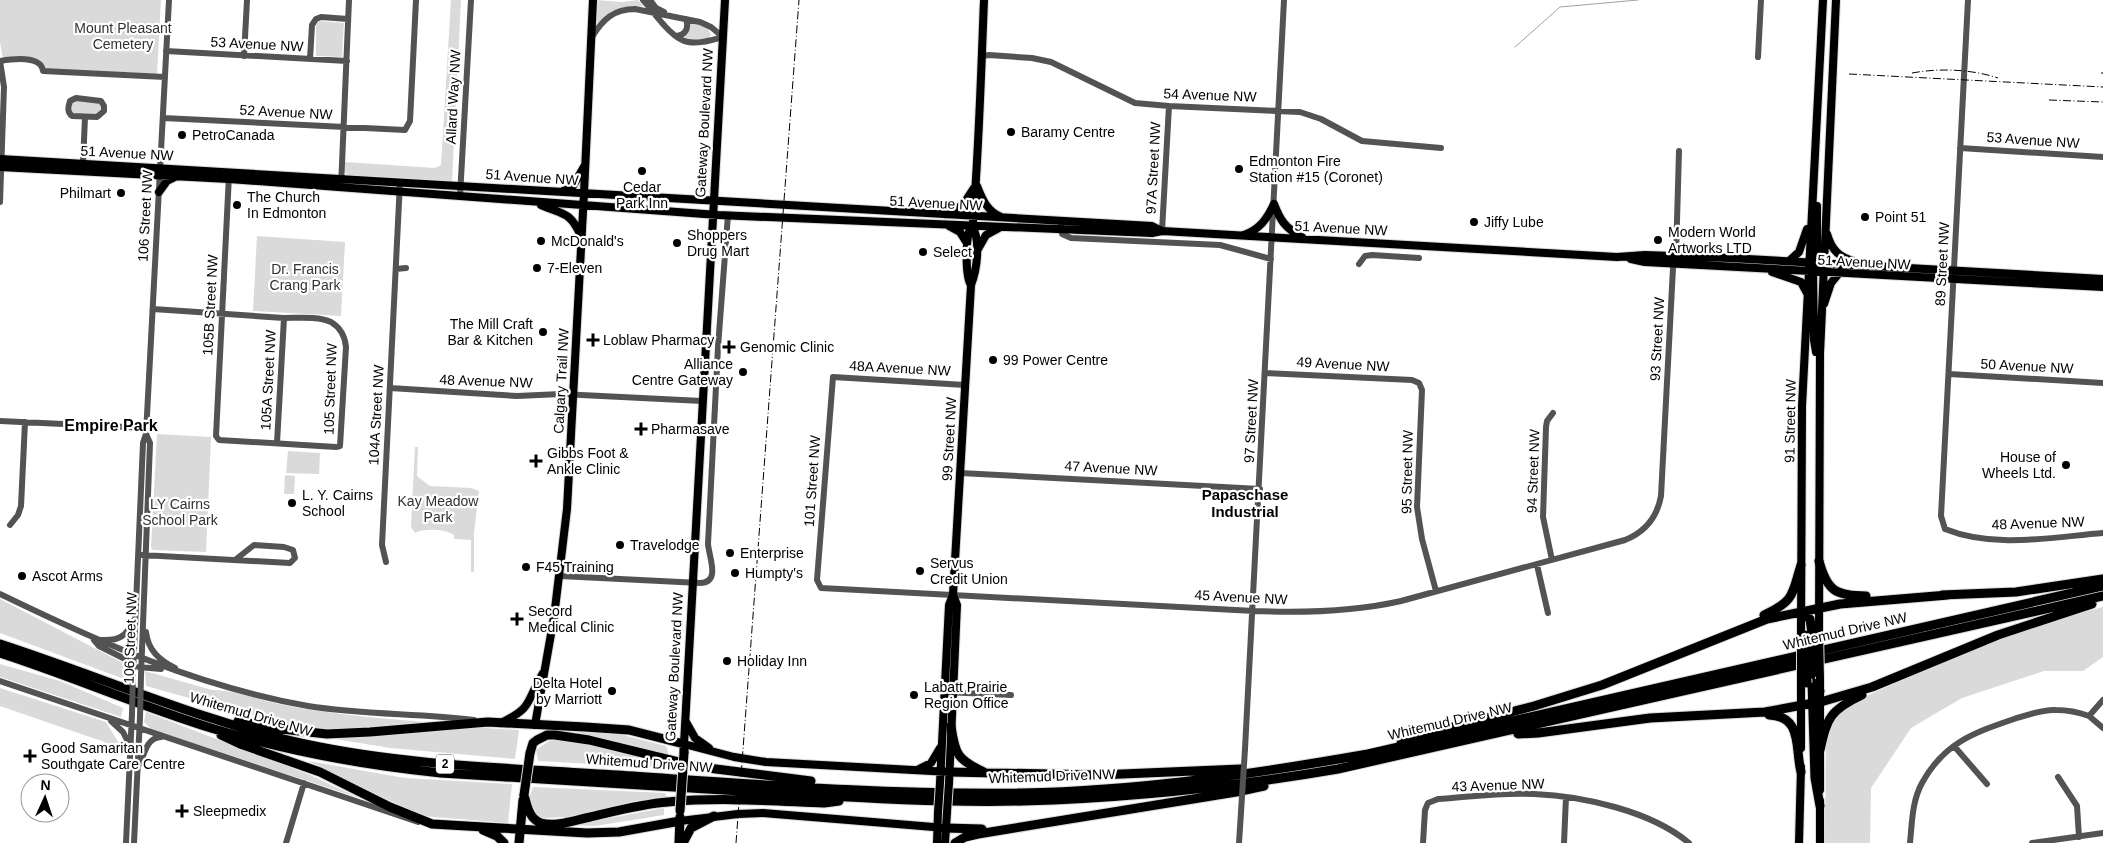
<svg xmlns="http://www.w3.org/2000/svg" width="2103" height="843" font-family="Helvetica,sans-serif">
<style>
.green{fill:#dadada}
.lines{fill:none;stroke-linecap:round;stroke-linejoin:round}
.stream{stroke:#a1a1a1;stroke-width:1}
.major-casing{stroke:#dbdbdb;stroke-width:10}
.highway-casing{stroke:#dbdbdb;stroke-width:11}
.minor{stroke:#535353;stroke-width:6}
.major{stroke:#000;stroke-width:8}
.highway{stroke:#000;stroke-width:9}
.rail{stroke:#000;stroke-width:1;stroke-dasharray:8 2.5 1 2.5;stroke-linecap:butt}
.major-bridge-casing{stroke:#dbdbdb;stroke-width:10;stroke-linecap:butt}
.highway-bridge-casing{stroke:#dbdbdb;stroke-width:11;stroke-linecap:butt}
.minor-bridge{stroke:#535353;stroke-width:6}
.major-bridge{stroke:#000;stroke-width:8}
.highway-bridge{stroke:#000;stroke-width:9}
.poi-dot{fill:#000;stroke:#fff;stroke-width:2}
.labels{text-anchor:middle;stroke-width:4.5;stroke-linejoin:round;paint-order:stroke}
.shield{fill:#fff;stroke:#4c4c4c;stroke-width:1}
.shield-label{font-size:12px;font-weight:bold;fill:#000}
.park-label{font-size:14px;fill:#313131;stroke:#fff}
.street-label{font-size:14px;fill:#000;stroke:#fff}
.poi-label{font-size:14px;fill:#000;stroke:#fff;text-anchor:start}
.neighbourhood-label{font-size:15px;font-weight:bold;fill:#000;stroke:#fff}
.quarter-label{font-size:16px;font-weight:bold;fill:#000;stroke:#fff}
</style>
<rect width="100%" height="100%" fill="#fff"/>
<!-- green -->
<path class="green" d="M0,0H161L157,74L46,69L43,64L3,59L0,42Z
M451,0H461L452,181L348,175L345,172V162L435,168L441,165Z
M595,0L622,2L638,0L644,6C619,10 615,4 596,25Z
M319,21L344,23L342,57L316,56V25Z
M691,22L708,28L711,35L709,38L693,42L684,38L689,24Z
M74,101H97L102,106L99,114H73L71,105Z
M257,236L345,242L341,316L253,311Z
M157,434L211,437L206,552L153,550L151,548Z
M415,447H418L417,476L430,486L471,488L479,491L474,533V572H471V540L454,539V535C446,529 424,528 415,533L411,527Z
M288,451L320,453L319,474L286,473Z
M285,475L295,476L294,494H284Z
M0,599L123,663L124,679L0,633Z
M2103,607V657L2083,671H2044L1962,698L1911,728L1871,788L1870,843H1825L1826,734L1827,727L1844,706L1971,649L2045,623Z
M0,664L60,681L123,708L121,717L0,677Z
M145,671L212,690C234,690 256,699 279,704C327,714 377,718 426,722L336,730L283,724L146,686Z
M0,688L106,722L122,748L0,706Z
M146,712L310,775L359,798L151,729L144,722Z
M470,727L519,730L515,759L390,748L329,738Z
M574,732L615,733L666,746L669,755Z
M560,740L584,743L667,765V768L538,761L536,750L549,741Z
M308,761L405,778L512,784L508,823L422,816Z
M533,787L665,793L667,797L635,801L567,817L542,818L534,813L528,801Z
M664,808V815L595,826L573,825Z"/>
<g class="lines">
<!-- stream -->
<path class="stream" d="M1515,47L1560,7L1638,0"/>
<defs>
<path id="major" d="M725,0L684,744L734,757L766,762L950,772
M0,159C384,179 768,207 1152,226L1162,231
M0,167L229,179L718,215L1152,233L1162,231L1617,257L1645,255L1729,258L2103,279
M977,186C982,199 987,211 1001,217
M563,191L573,186L585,165
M159,192L167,181L175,177
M1274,204C1280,220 1285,228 1302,237
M541,205C563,215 570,211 581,236
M1817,206V257L1819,267
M945,214L963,205L974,188
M949,226L960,232L967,243
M1827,234C1832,251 1839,257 1856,262
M1244,235C1260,229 1267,219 1274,204
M978,249L986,235L999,228
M1631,259L1645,262L2103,287
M1789,261L1799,252L1807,229
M1813,268L1814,340L1816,352
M1772,272L1801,282L1807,293
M971,285C965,276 966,242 969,232C971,228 972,226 973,222C979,148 981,74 984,0
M1824,304L1831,283L1840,272
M1819,632L1820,354L1836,0
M1801,636L1802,406L1823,0
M1820,679V790
M686,722L695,738L709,748
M501,723C535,706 525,702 543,673
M535,725L554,617L567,509L584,193L593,0
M1801,748V683
M919,769L931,763L940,748
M940,783L949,605L953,595L971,285C977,270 981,240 972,226
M949,783L957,605L953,595
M680,821L738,814L763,813L946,828
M937,843L938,812
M945,843L947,812
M1799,843L1801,767
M1820,843V801"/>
<path id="highway" d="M1819,561C1827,591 1836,596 1866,596
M1942,595L2016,592L2103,579
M1801,613L1810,619L1812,633
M1764,615C1795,601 1792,594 1801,565
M0,644C102,677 200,721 305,744C407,766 513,768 617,775C752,784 887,795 1022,793C1138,791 1254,774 1368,754L2103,586
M0,653C71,676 140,706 211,728C286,751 363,765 441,773C546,779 652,786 757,792C845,797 934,803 1023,801C1129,798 1233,787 1338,769L2103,596
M1812,681L1815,778L1820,806
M1812,701L1818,696L1820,691
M1769,715C1803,716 1795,749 1801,772
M238,721L272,728L327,734L370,732L488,722L585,727L629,730L684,744V753
M951,726C955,755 958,760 984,772
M1518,734L1538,733L1650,718L1765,712L1824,701L1872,687L1998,635L2092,604
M221,735L240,744L320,772L390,807L432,824L587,833L619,832L680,821
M1401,743L1413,737L1534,706L1602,685L1767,619L1840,604L1948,595
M1820,750C1827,718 1830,710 1862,695
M530,753L533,743L537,740L547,735H555L589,740L700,767L811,781
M950,772L1098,775L1241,769
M524,795C527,805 529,819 541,823C556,827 575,820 590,817C616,811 641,804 668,802C720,797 772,801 824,803L839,801
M946,828L982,829
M483,830L497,836L504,843
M519,843L523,800
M679,843L680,817
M683,843L691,828L714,816
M955,843L965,837L978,834L1236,792L1264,786"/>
</defs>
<!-- major casing -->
<use href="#major" class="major-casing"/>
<!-- highway casing -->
<use href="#highway" class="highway-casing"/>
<!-- minor -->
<path class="minor" d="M643,0C654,12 672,40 688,42C700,44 711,40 723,37
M650,0L656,8L664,12
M1968,0L1941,516L1945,529C1994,549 2052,537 2103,533
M676,36C686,35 689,28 686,19
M592,37C603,19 614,9 635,9L700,22L711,27L723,37
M166,51L347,61
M244,56L247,0
M982,56L989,55L1032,58L1051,62L1135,103L1169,106L1300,112L1321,119L1362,141L1441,148
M1758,57L1761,0
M310,59L312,25L316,19L321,17L348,19
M76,98L101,101L104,106V111L97,117L72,116C67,112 68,107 70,101Z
M163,118L405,130L410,121L416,0
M1960,148L2103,157
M83,163L85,117
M341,187L349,0
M460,196L471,0
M0,202L4,87L0,61C12,59 41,55 43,71L165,77
M1061,225L1062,234L1071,238L1220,245L1271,259
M1162,231L1169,106
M1359,264L1365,256L1372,255L1419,258
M396,269L406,268
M153,309C197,312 241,315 284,318C298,318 318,316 331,322C341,328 345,336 346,347L340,446L336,447L219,440L216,436L229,175
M1266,373L1412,380L1419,383L1422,390L1417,507L1422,539L1436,591
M1949,374L2103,383
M965,385L833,377L817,580L821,588L1254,611C1304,613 1353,612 1401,601L1625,540C1645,532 1657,518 1661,496L1673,268L1676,256L1679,151
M390,388L517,396L561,394L702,401
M0,421L147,428
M277,443L284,318
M960,473L1260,489
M10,525L18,515L21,506L25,422
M142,555L290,563L295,558L293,550L284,547L254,545L235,560
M1552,560L1543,517L1546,427L1547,421L1553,413
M386,562L382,545L400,182
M1537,565L1548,613
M560,576L700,583C721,583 709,557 708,544L718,347L728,215
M0,594C101,643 196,686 308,706C363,715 419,713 474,720
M146,632C148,650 159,660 175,668
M94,640L99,646L133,663
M101,640C120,641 126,636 134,620
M139,667L161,669
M133,673L143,443L146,434L169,0
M141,676L150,443L146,434
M0,681L418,822
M944,692L1011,695
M2089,716L2103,728
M111,721L123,732L130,746
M1954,746L1987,784
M1245,749L1284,0
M138,766C146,755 144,739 161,737
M2058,777L2077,806L2079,837
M126,843L132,714
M134,843L140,717
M286,843L304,783
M1239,843L1241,812
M1423,843L1425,810L1428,803L1438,799C1469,797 1502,792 1534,794C1583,796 1651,811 1689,843
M1564,843L1566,797
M1910,843C1912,823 1912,801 1922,783C1944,743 1973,733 2014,719C2027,715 2043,709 2056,710C2068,710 2078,712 2089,716L2103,700
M2032,843L2103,833"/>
<!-- major -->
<use href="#major" class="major"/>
<!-- highway -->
<use href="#highway" class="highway"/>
<!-- rail -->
<path class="rail" d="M1912,73C1939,68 1971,69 1998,78
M2101,73H2103
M1849,74L2103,87
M2049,100L2103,102
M736,843L799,0"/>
<defs>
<path id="major-bridge" d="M1819,632L1820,679
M1801,683V638
M938,812L940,783
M947,812L949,783"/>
<path id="highway-bridge" d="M1812,633V674
M1805,635L1807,683
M524,795L530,753
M680,811L684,753"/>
</defs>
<!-- major-bridge casing -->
<use href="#major-bridge" class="major-bridge-casing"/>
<!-- highway-bridge casing -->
<use href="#highway-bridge" class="highway-bridge-casing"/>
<!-- minor-bridge -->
<path class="minor-bridge" d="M132,714L133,673
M140,717L141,676
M1241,812L1245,749"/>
<!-- major-bridge -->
<use href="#major-bridge" class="major-bridge"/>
<!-- highway-bridge -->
<use href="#highway-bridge" class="highway-bridge"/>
</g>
<!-- markers -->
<g class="poi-dot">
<circle cx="1011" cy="132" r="5"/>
<circle cx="182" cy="135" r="5"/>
<circle cx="1239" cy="169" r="5"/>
<circle cx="642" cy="171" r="5"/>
<circle cx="121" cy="193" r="5"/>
<circle cx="237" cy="205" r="5"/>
<circle cx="1865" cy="217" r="5"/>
<circle cx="1474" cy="222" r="5"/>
<circle cx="1658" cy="240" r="5"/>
<circle cx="541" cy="241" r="5"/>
<circle cx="677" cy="243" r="5"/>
<circle cx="923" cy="252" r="5"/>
<circle cx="537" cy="268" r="5"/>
<circle cx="543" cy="332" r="5"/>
<path d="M590.5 332.5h5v5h5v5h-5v5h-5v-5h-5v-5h5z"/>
<path d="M726.5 339.5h5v5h5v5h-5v5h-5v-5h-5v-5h5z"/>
<circle cx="993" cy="360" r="5"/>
<circle cx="743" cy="372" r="5"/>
<path d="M638.5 421.5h5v5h5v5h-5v5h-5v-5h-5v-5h5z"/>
<path d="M533.5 453.5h5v5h5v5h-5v5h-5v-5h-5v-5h5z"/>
<circle cx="2066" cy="465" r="5"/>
<circle cx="292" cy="503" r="5"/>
<circle cx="620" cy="545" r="5"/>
<circle cx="730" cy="553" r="5"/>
<circle cx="526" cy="567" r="5"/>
<circle cx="920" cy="571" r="5"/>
<circle cx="735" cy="573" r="5"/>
<circle cx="22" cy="576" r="5"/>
<path d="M514.5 611.5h5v5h5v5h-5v5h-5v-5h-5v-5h5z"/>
<circle cx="727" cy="661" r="5"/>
<circle cx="612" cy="691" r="5"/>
<circle cx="914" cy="695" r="5"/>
<path d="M27.5 748.5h5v5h5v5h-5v5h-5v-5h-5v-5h5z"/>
<path d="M179.5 803.5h5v5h5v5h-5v5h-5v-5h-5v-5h5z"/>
</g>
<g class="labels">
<!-- shield labels -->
<rect class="shield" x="436" y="754.5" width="18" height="19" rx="4"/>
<g class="shield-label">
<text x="445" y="768">2</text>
</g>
<!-- park labels -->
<g class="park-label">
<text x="123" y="33">Mount Pleasant<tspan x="123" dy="16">Cemetery</tspan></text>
<text x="305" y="274">Dr. Francis<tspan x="305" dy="16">Crang Park</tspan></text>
<text x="438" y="506">Kay Meadow<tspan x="438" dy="16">Park</tspan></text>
<text x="180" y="509">LY Cairns<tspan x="180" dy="16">School Park</tspan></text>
</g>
<!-- street labels -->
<g class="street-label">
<text transform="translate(257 44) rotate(3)" y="5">53 Avenue NW</text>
<text transform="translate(1210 95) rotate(2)" y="5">54 Avenue NW</text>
<text transform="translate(453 97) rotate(-87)" y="5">Allard Way NW</text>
<text transform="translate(286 112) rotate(3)" y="5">52 Avenue NW</text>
<text transform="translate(704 123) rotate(-87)" y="5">Gateway Boulevard NW</text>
<text transform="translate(2033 140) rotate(4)" y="5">53 Avenue NW</text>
<text transform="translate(127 153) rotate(3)" y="5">51 Avenue NW</text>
<text transform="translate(1153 168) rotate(-87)" y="5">97A Street NW</text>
<text transform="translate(532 177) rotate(4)" y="5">51 Avenue NW</text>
<text transform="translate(936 203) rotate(3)" y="5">51 Avenue NW</text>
<text transform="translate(145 216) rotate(-87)" y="5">106 Street NW</text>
<text transform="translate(1341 228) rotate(3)" y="5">51 Avenue NW</text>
<text transform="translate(1864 262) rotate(3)" y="5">51 Avenue NW</text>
<text transform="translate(1942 264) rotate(-87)" y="5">89 Street NW</text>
<text transform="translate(210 305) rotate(-87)" y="5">105B Street NW</text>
<text transform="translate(1657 339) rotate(-87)" y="5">93 Street NW</text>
<text transform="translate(1343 364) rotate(3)" y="5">49 Avenue NW</text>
<text transform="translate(2027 366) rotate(3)" y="5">50 Avenue NW</text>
<text transform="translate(900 368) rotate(3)" y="5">48A Avenue NW</text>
<text transform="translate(268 380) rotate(-87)" y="5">105A Street NW</text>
<text transform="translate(486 381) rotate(2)" y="5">48 Avenue NW</text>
<text transform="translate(561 381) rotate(-87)" y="5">Calgary Trail NW</text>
<text transform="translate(330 389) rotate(-88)" y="5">105 Street NW</text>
<text transform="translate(376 415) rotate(-87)" y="5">104A Street NW</text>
<text transform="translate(1251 421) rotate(-87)" y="5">97 Street NW</text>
<text transform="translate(1790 421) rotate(-89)" y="5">91 Street NW</text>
<text transform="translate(949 439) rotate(-87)" y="5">99 Street NW</text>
<text transform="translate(1111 468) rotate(3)" y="5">47 Avenue NW</text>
<text transform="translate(1533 471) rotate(-88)" y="5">94 Street NW</text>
<text transform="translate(1407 472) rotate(-89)" y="5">95 Street NW</text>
<text transform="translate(812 481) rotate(-86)" y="5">101 Street NW</text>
<text transform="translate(2038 523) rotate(-2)" y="5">48 Avenue NW</text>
<text transform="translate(1241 597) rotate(3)" y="5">45 Avenue NW</text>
<text transform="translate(1845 631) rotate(-13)" y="5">Whitemud Drive NW</text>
<text transform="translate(130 638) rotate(-88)" y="5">106 Street NW</text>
<text transform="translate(674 667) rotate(-87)" y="5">Gateway Boulevard NW</text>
<text transform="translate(251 714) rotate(16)" y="5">Whitemud Drive NW</text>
<text transform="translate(1450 721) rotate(-13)" y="5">Whitemud Drive NW</text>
<text transform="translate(649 763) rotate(4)" y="5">Whitemud Drive NW</text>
<text transform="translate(1052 776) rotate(-2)" y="5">Whitemud Drive NW</text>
<text transform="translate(1498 785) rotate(-2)" y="5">43 Avenue NW</text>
</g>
<!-- poi labels -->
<g class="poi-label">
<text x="1021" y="137">Baramy Centre</text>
<text x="192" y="140">PetroCanada</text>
<text x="1249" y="166">Edmonton Fire<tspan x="1249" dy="16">Station #15 (Coronet)</tspan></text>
<text x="642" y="192" text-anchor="middle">Cedar<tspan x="642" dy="16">Park Inn</tspan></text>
<text x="111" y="198" text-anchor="end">Philmart</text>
<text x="247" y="202">The Church<tspan x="247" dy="16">In Edmonton</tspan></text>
<text x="1875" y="222">Point 51</text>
<text x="1484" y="227">Jiffy Lube</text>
<text x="1668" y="237">Modern World<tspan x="1668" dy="16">Artworks LTD</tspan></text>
<text x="687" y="240">Shoppers<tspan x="687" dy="16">Drug Mart</tspan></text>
<text x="551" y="246">McDonald's</text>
<text x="933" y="257">Select</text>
<text x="547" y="273">7-Eleven</text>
<text x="533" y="329" text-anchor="end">The Mill Craft<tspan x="533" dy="16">Bar &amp; Kitchen</tspan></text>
<text x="603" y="345">Loblaw Pharmacy</text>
<text x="740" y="352">Genomic Clinic</text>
<text x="1003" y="365">99 Power Centre</text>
<text x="733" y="369" text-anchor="end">Alliance<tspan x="733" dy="16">Centre Gateway</tspan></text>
<text x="651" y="434">Pharmasave</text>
<text x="547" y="458">Gibbs Foot &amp;<tspan x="547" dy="16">Ankle Clinic</tspan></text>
<text x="2056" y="462" text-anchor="end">House of<tspan x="2056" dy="16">Wheels Ltd.</tspan></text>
<text x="302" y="500">L. Y. Cairns<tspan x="302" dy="16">School</tspan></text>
<text x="630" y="550">Travelodge</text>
<text x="740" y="558">Enterprise</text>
<text x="930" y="568">Servus<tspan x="930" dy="16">Credit Union</tspan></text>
<text x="536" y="572">F45 Training</text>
<text x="745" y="578">Humpty's</text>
<text x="32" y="581">Ascot Arms</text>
<text x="528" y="616">Secord<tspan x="528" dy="16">Medical Clinic</tspan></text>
<text x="737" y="666">Holiday Inn</text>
<text x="602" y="688" text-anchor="end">Delta Hotel<tspan x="602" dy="16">by Marriott</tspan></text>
<text x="924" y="692">Labatt Prairie<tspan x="924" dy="16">Region Office</tspan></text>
<text x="41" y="753">Good Samaritan<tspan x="41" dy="16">Southgate Care Centre</tspan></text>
<text x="193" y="816">Sleepmedix</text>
</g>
<!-- neighbourhood labels -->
<g class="neighbourhood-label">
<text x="1245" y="500">Papaschase<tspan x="1245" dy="17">Industrial</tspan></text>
</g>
<!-- quarter labels -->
<g class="quarter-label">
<text x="111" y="431">Empire Park</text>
</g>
</g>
<!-- north arrow -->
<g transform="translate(45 798) rotate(3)"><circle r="24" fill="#ffffff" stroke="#999999"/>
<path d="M0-4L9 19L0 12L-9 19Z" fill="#000000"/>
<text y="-8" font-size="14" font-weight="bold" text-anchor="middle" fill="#000000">N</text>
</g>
</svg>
